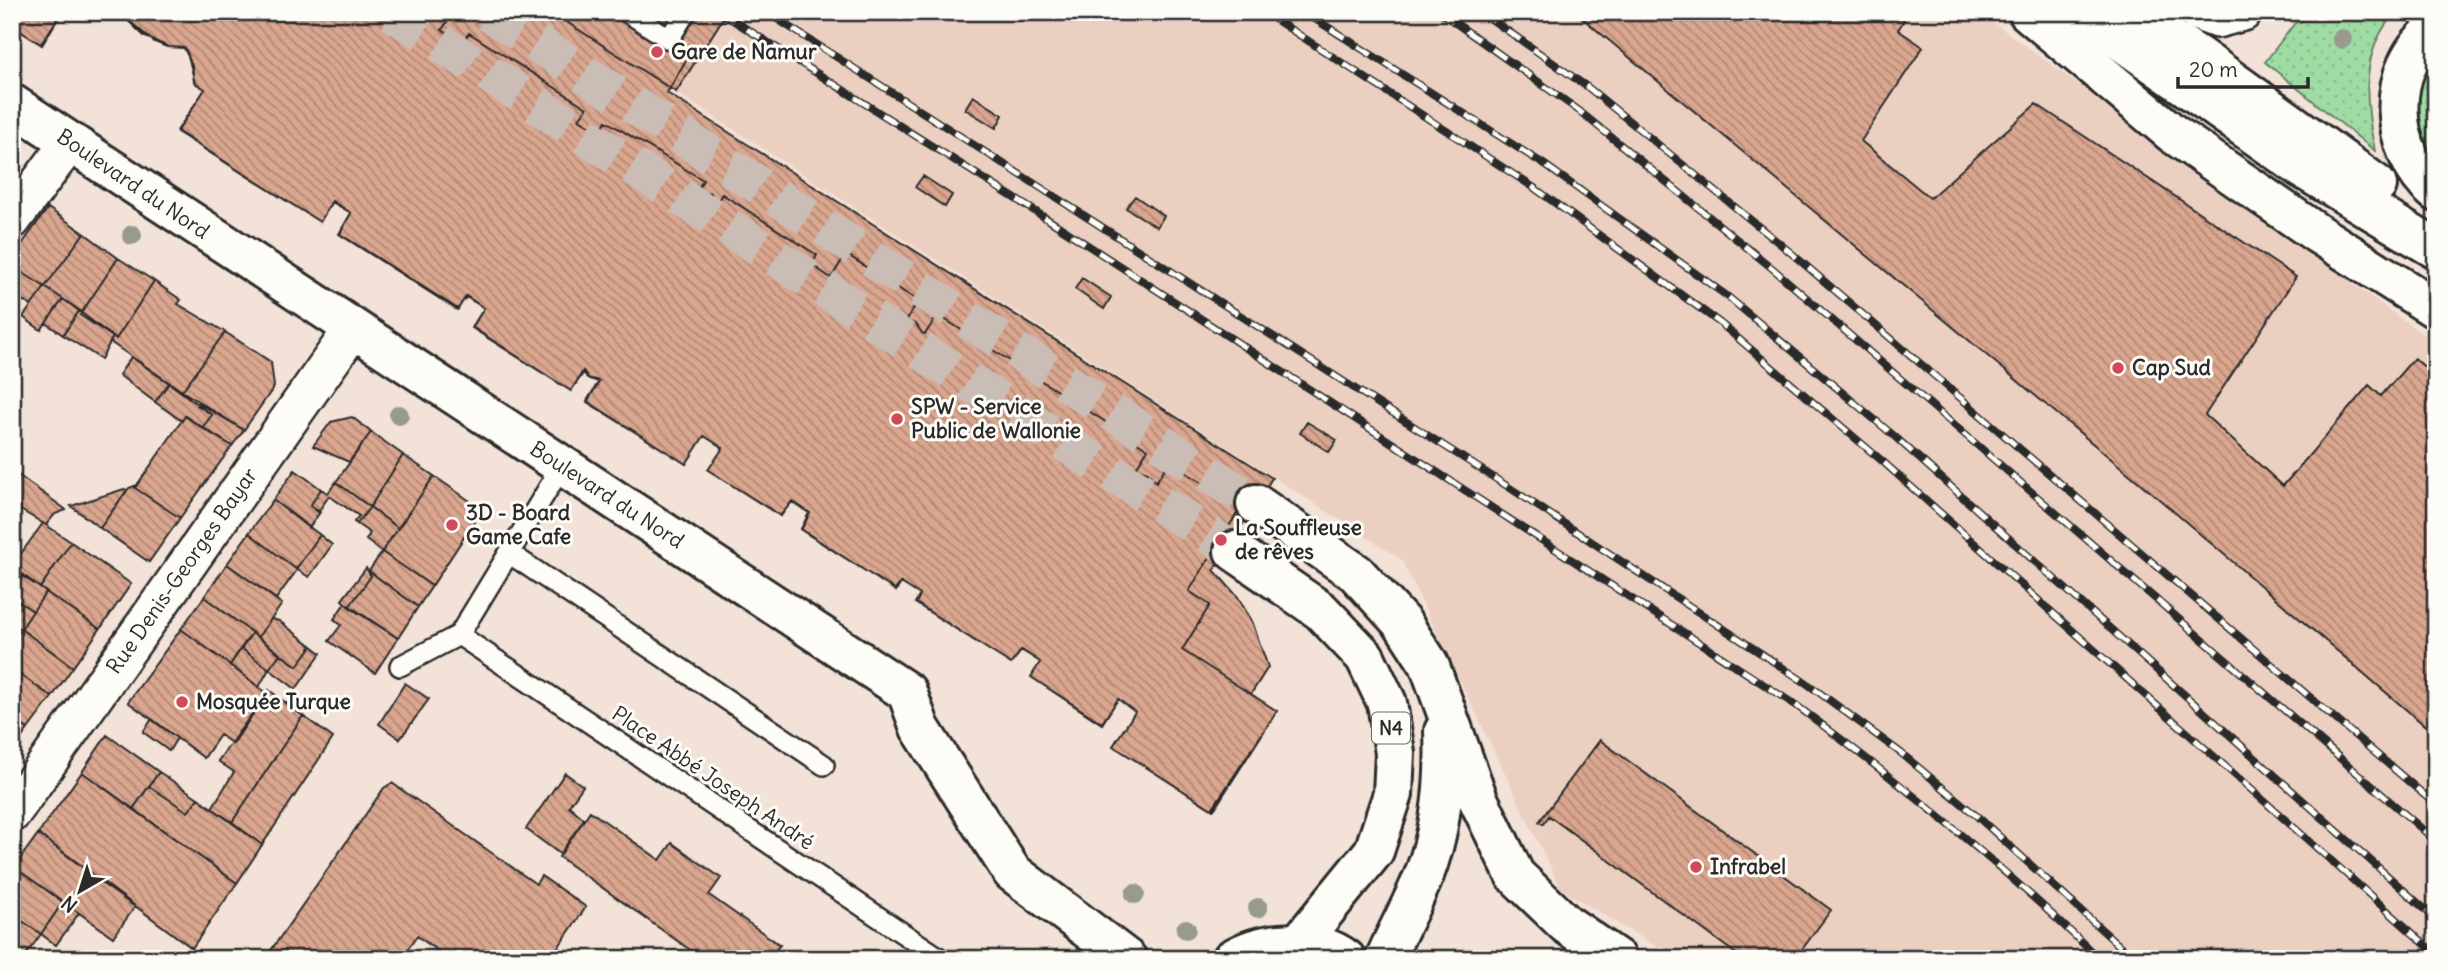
<svg xmlns="http://www.w3.org/2000/svg" width="2448" height="971" font-family="Delius,sans-serif">
<style>
.built{fill:#ebd0c2}
.green{fill:url(#green-dots);stroke:#658468;stroke-width:2}
.building{fill:url(#building-back-hatch);stroke:#2b2b2b;stroke-width:2}
.lines{fill:none;stroke-linecap:round;stroke-linejoin:round}
.primary-tunnel{stroke:#cabdb5;stroke-width:38;stroke-dasharray:38 19;stroke-linecap:butt}
.lane-casing{stroke:#2b2b2b;stroke-width:24}
.street-casing{stroke:#2b2b2b;stroke-width:42}
.secondary-casing{stroke:#2b2b2b;stroke-width:44}
.primary-casing{stroke:#2b2b2b;stroke-width:44}
.lane{stroke:#fdfcf7;stroke-width:19}
.street{stroke:#fdfcf7;stroke-width:37}
.secondary{stroke:#fdfcf7;stroke-width:38}
.primary{stroke:#fdfcf7;stroke-width:38}
.rail-casing{stroke:#2b2b2b;stroke-width:8}
.rail{stroke:#fdfcf7;stroke-width:5;stroke-dasharray:16;stroke-linecap:butt}
.tree{fill:#989a8d}
.poi-dot{fill:#d1495b;stroke:#fdfcf7;stroke-width:2.5}
.labels{text-anchor:middle;stroke-width:6;stroke-linejoin:round;paint-order:stroke}
.shield{fill:#fdfcf7;stroke:#6a6a68;stroke-width:2}
.shield-label{font-size:19px;font-weight:bold;fill:#2b2b2b}
.poi-label{font-size:21px;font-weight:bold;fill:#2b2b2b;stroke:#fdfcf7;text-anchor:start}
.street-label{font-size:21px;fill:#2b2b2b;stroke:#fdfcf7}
</style>
<defs>
<pattern id="green-dots" width="8" height="8" patternUnits="userSpaceOnUse" patternTransform="scale(1.75)"><rect width="8" height="8" fill="#9fdca4"/><path d="M2 2h.1M6 6h.1" fill="none" stroke="#89bd8d" stroke-width="1.8" stroke-linecap="round"/></pattern>
<pattern id="building-back-hatch" width="6" height="6" patternUnits="userSpaceOnUse" patternTransform="scale(1.75)"><rect width="6" height="6" fill="#daa68f"/><path d="M-1 5l2 2M0 0l6 6M5-1l2 2" fill="none" stroke="#b18775"/></pattern>
</defs>
<rect width="100%" height="100%" fill="#f2e2d8"/>
<filter id="ink" filterUnits="userSpaceOnUse"><feTurbulence type="fractalNoise" baseFrequency=".0143" numOctaves="2"/><feDisplacementMap in="SourceGraphic" scale="14" xChannelSelector="R" yChannelSelector="G"/><feConvolveMatrix kernelMatrix="1 2 1 2 8 2 1 2 1" color-interpolation-filters="sRGB"/></filter>
<g filter="url(#ink)">
<!-- built -->
<path class="built" d="M551,12H1979L2436,344V959H1677L1561,889L1401,559Z"/>
<!-- green -->
<path class="green" d="M2329,12H2396C2359,50 2365,104 2375,151L2265,62L2295,23Z
M2436,47V158C2400,123 2415,85 2436,47Z"/>
<!-- building -->
<path class="building" d="M12,12H62L42,45L12,26Z
M12,12H62L41,44L12,26Z
M119,12H586L592,17L595,12H638L693,48L667,93L1272,478L1214,570L1238,597L1253,624L1268,667L1251,694L1277,711L1212,809L1113,746L1135,712L1118,699L1102,724L1031,677L1040,662L1022,650L1011,664L915,603L920,595L901,583L896,591L801,529L809,513L792,502L780,516L708,470L723,448L704,436L686,464L587,402L599,382L589,379L584,372L571,391L472,327L484,308L466,297L457,310L339,234L351,213L332,202L320,222L177,131L205,89L194,82L192,65L184,48L167,47L154,42Z
M119,12H453L442,30L462,42L469,33L587,108L579,119L600,131L606,121L703,180L698,189L711,193L713,199L717,202L722,194L817,255L812,265L831,278L846,254L918,301L906,321L916,324L922,333L925,334L938,315L1148,449L1136,468L1148,472L1156,482L1169,462L1241,507L1189,591L1210,605L1182,650L1277,711L1215,808L1213,810L1113,746L1135,712L1118,699L1102,723L1031,677L1040,662L1021,650L1011,664L916,603L920,595L901,583L895,590L801,530L810,513L792,501L781,516L708,470L723,448L704,436L686,464L587,401L599,381L587,378L583,371L571,391L472,328L484,308L466,296L458,309L340,234L351,213L332,201L320,222L177,132L205,89L195,83L188,55L185,48L169,47L145,37Z
M551,12H727L676,92Z
M1575,12H1893L1904,20L1898,30L1923,47L1861,141L1930,198L2036,104L2296,277L2205,415L2283,486L2369,385L2381,396L2414,358L2436,377V735L2152,493Z
M973,96L1003,115L996,128L965,109Z
M923,176L952,195L945,207L915,187Z
M1135,196L1164,216L1157,227L1126,208Z
M48,208L84,233L45,287L12,266V258Z
M84,233L118,258L82,312L45,287Z
M118,258L154,281L116,339L80,315Z
M12,266L45,287L31,306L12,293Z
M1082,278L1111,297L1104,309L1075,289Z
M154,281L181,300L178,304L225,332L182,391L110,342L113,337L116,339Z
M45,287L63,299L41,330L23,317Z
M63,299L79,311L63,335L46,323Z
M79,311L113,337L101,359L63,335Z
M225,332L271,362L274,387L244,430L182,391Z
M131,357L169,383L155,402L119,375Z
M169,383L212,415L202,428L185,416L182,421L155,402Z
M198,403L244,430L232,446L202,428L212,415L197,405Z
M185,416L232,446L180,518L135,488Z
M352,417L371,432L349,462L313,446L331,422Z
M1307,422L1337,440L1329,452L1300,433Z
M371,432L403,455L370,507L336,482Z
M403,455L434,476L398,528L370,507Z
M295,470L321,489L310,506L320,512L309,528L273,500Z
M18,475L65,509L66,510L55,514L46,525L12,505V483Z
M434,476L470,501L474,522L432,586L382,552Z
M336,482L370,507L357,524L354,522L359,516L329,496L318,512L310,506L321,489L328,493Z
M137,485L135,488L180,518L149,562L100,528L129,488Z
M124,489L127,490L100,528L71,506Z
M273,500L320,535L296,569L249,533Z
M370,507L398,528L382,552L366,540L370,533L357,524Z
M43,523L71,542L40,588L12,566Z
M249,533L297,570L276,599L227,564Z
M320,535L332,545L309,577L296,569Z
M71,542L131,584L100,629L40,588Z
M382,552L432,586L418,607L369,571Z
M227,564L282,604L258,637L204,597Z
M366,568L371,576L349,607L342,600Z
M369,571L418,607L398,638L349,607L371,576Z
M22,576L46,592L33,611L12,597Z
M46,592L100,629L73,667L21,629Z
M12,597L33,611L21,629L12,624Z
M204,597L252,633L230,665L181,629Z
M345,603L398,638L375,673L329,641L341,625L334,619Z
M271,619L279,621L312,646L297,666L258,637Z
M21,629L73,667L52,697L12,669V642Z
M181,629L267,693L233,744L220,735L204,758L128,702Z
M252,633L280,654L269,669L241,648Z
M312,646L321,653L296,689L269,669L280,654L297,666Z
M241,648L269,669L259,687L230,665Z
M12,669L52,697L28,729L12,718Z
M405,683L429,699L400,739L379,724Z
M269,690L303,716L232,822L212,808L234,772L218,761Z
M303,716L333,738L262,845L232,822Z
M12,718L28,729L12,751Z
M152,719L177,738L169,751L143,732Z
M107,735L159,772L133,809L82,772Z
M1600,740L1831,910L1795,959H1743L1549,816L1543,824L1539,822Z
M82,772L237,883L192,948L38,834Z
M159,772L198,798L188,812L149,786Z
M565,773L583,786L569,806L584,819L560,854L526,829Z
M392,783L536,884L541,876L586,907L557,949L568,956L566,959H449L417,936L401,959H265L384,788Z
M149,786L188,812L198,798L262,845L237,883L133,809Z
M590,811L660,860L672,843L721,878L709,895L780,945L768,959H703L559,857Z
M38,834L92,873L68,905L14,867Z
M14,867L63,902L41,934L12,914Z
M90,875L135,907L113,937L68,905Z
M63,902L79,913L56,945L41,934Z
M12,914L41,934L23,959H12Z"/>
<g class="lines">
<!-- primary-tunnel -->
<path class="primary-tunnel" d="M392,12L1234,551
M488,12L1256,504"/>
<defs>
<path id="lane" d="M627,12L669,39L686,12
M509,553L824,765
M459,635L941,959
M400,666L459,635L562,466"/>
<path id="street" d="M2198,12L2217,19L2243,12
M12,220L70,142
M12,813L353,329"/>
<path id="secondary" d="M2080,12L2303,169L2436,249
M2130,12L2198,56L2377,185
M12,104L907,692L920,728L1012,872L1127,959"/>
<path id="primary" d="M2028,12L2172,133L2318,234L2436,309
M2436,29C2383,67 2389,153 2436,192
M1256,504L1356,573L1403,624L1429,664L1478,799L1515,875L1566,924L1617,959
M1234,551L1321,611L1365,657L1387,703L1395,753L1393,794L1374,851L1299,943
M1232,959C1264,940 1316,936 1346,959
M1385,959C1397,931 1413,903 1424,875C1442,829 1446,779 1444,731"/>
</defs>
<!-- lane casing -->
<use href="#lane" class="lane-casing"/>
<!-- street casing -->
<use href="#street" class="street-casing"/>
<!-- secondary casing -->
<use href="#secondary" class="secondary-casing"/>
<!-- primary casing -->
<use href="#primary" class="primary-casing"/>
<!-- lane -->
<use href="#lane" class="lane"/>
<!-- street -->
<use href="#street" class="street"/>
<!-- secondary -->
<use href="#secondary" class="secondary"/>
<!-- primary -->
<use href="#primary" class="primary"/>
<defs>
<path id="rail" d="M720,12L1052,222L1797,706C1902,784 2005,867 2099,959
M766,12L1507,486L1809,685L1901,753L1978,817L2134,959
M1264,12L1533,187L1720,323L1881,460L2436,954
M1304,12L1545,165L1727,296L1893,435L2436,919
M1440,12L1578,110L1772,268L2436,841
M1481,12L1590,89L1790,252L2436,805"/>
</defs>
<!-- rail casing -->
<use href="#rail" class="rail-casing"/>
<!-- rail -->
<use href="#rail" class="rail"/>
</g>
<!-- trees -->
<g class="tree">
<circle cx="2342" cy="39" r="10"/>
<circle cx="132" cy="235" r="10"/>
<circle cx="399" cy="415" r="10"/>
<circle cx="1135" cy="894" r="10"/>
<circle cx="1258" cy="908" r="10"/>
<circle cx="1186" cy="929" r="10"/>
</g>
</g>
<!-- markers -->
<g class="poi-dot">
<circle cx="657" cy="52" r="7"/>
<circle cx="2118" cy="368" r="7"/>
<circle cx="897" cy="419" r="7"/>
<circle cx="452" cy="525" r="7"/>
<circle cx="1221" cy="540" r="7"/>
<circle cx="182" cy="702" r="7"/>
<circle cx="1696" cy="867" r="7"/>
</g>
<g class="labels">
<!-- shield labels -->
<rect class="shield" x="1372" y="712.5" width="38" height="31" rx="5"/>
<g class="shield-label">
<text x="1391" y="735">N4</text>
</g>
<!-- poi labels -->
<g class="poi-label">
<text x="671" y="59">Gare de Namur</text>
<text x="2132" y="375">Cap Sud</text>
<text x="911" y="414">SPW - Service<tspan x="911" dy="24">Public de Wallonie</tspan></text>
<text x="466" y="520">3D - Board<tspan x="466" dy="24">Game Cafe</tspan></text>
<text x="1235" y="535">La Souffleuse<tspan x="1235" dy="24">de rêves</tspan></text>
<text x="196" y="709">Mosquée Turque</text>
<text x="1710" y="874">Infrabel</text>
</g>
<!-- street labels -->
<g class="street-label">
<text transform="translate(133 184) rotate(34)" y="7">Boulevard du Nord</text>
<text transform="translate(607 495) rotate(33)" y="7">Boulevard du Nord</text>
<text transform="translate(182 571) rotate(-55)" y="7">Rue Denis-Georges Bayar</text>
<text transform="translate(713 778) rotate(34)" y="7">Place Abbé Joseph André</text>
</g>
</g>
<!-- margin -->
<rect width="2448" height="971" fill="none" stroke="#fdfcf7" stroke-width="42"/>
<rect x="21" y="21" width="2406" height="929" fill="none" stroke="#2b2b2b" stroke-width="2.5" filter="url(#ink)"/>
<!-- north arrow -->
<g transform="translate(80 891) rotate(219)" stroke="#fdfcf7" stroke-width="5" paint-order="stroke">
<path d="M0-5L12 26L0 18L-12 26Z" fill="#2b2b2b"/>
<text y="-10" font-size="19" font-weight="bold" text-anchor="middle" fill="#2b2b2b">N</text>
</g>
<!-- scale -->
<path d="M2178 77v10h130v-10" fill="none" stroke="#2b2b2b" stroke-width="3.5"/>
<text x="2189" y="77" font-size="21" fill="#2b2b2b" stroke="#fdfcf7" stroke-width="5" paint-order="stroke">20 m</text>
</svg>
